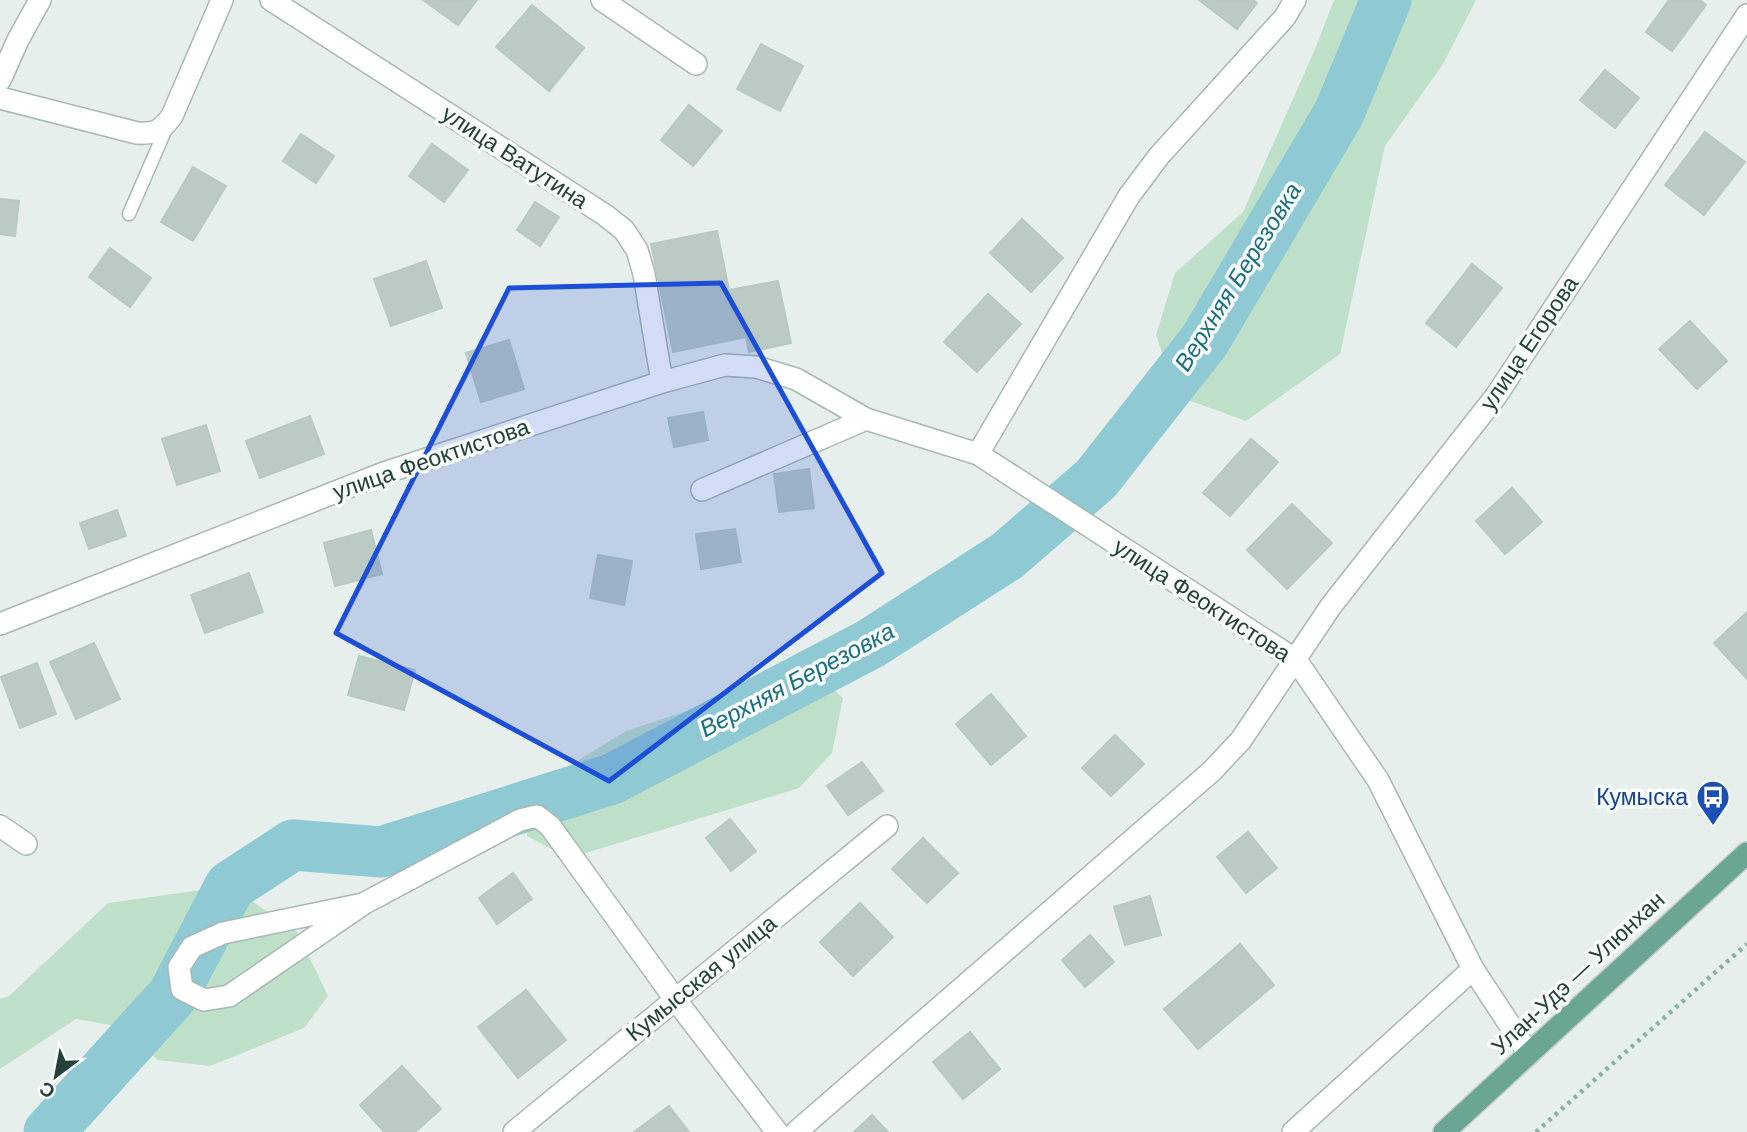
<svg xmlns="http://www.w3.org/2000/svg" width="1747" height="1132" font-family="Arial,sans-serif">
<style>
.green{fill:#bfe0c8}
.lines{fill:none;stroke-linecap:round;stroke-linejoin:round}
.river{stroke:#8ec9d4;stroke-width:51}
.building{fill:#bbcac4;stroke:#b8c9c2;stroke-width:2}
.lane-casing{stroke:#a8b8b2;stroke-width:15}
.street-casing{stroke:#a8b8b2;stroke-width:24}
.primary-casing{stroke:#c2cac8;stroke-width:24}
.path{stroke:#86b3a5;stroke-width:4.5;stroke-dasharray:3.5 5;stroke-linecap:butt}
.lane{stroke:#fff;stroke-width:12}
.street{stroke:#fff;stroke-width:21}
.primary{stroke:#6aa596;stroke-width:21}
.marked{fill:#1d4ed8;fill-opacity:0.2;stroke:#1d4ed8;stroke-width:5;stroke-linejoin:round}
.labels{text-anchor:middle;stroke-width:7;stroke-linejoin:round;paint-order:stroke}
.street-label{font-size:23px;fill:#24423a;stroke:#f7fbf9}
.transit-label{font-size:23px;fill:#164399;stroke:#f7fbf9;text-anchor:end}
.water-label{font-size:24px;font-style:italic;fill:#1c6f80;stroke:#f7fbf9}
</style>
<rect width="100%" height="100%" fill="#e6efeb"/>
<!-- green -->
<path class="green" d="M1334,0H1476L1443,64L1385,146L1340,354L1246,421L1177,396L1156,335L1175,273L1243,212L1316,47Z
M812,670L843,698L832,753L799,788L569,858L527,836L530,790L626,731Z
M230,886L297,932L328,996L304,1028L210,1066L158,1060L116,1026L76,1019L0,1069V999L9,996L108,903Z"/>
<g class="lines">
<!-- river -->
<path class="river" d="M49,1132L173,995L230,886L293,845L381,852L612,779L870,644L1007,556L1096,479L1205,340L1339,113L1386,0"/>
</g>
<!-- building -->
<path class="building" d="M423,0H477L458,25Z
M1199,0H1253L1257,3L1237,29Z
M1669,0H1700L1706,5L1672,51L1646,32Z
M532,5L584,48L549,91L496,47Z
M761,44L803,66L780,111L737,89Z
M1605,70L1639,98L1615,128L1580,100Z
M689,105L722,131L693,166L661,140Z
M1705,132L1745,162L1704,215L1665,185Z
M301,134L334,156L316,183L283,161Z
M432,144L468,170L444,202L409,176Z
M193,167L226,186L193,241L161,222Z
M0,199L19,201L15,236L0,234Z
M535,202L559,217L540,246L517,230Z
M1022,219L1063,258L1031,292L990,253Z
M717,231L729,290L778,281L791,343L749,352L746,337L673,352L651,244Z
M110,248L151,278L130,307L89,277Z
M426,261L442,308L391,326L374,279Z
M1472,264L1502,288L1456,347L1426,323Z
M988,294L1021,324L977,372L944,342Z
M1690,321L1727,361L1697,389L1659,349Z
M509,340L524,389L481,402L466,353Z
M703,412L708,440L674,447L668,418Z
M310,416L324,454L260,478L246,441Z
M206,425L220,471L177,485L162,439Z
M1251,439L1278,462L1230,516L1203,493Z
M809,469L814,508L779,512L774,474Z
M1512,488L1542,522L1505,554L1476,521Z
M1292,504L1332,543L1287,589L1247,550Z
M117,510L126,536L89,549L80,523Z
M735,529L741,562L701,569L696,534Z
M371,530L382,574L335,586L324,543Z
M598,555L632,561L624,605L590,598Z
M249,573L263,612L205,633L191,595Z
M1747,612V679L1714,643Z
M94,643L120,699L76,719L50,662Z
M359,656L415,670L404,710L348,695Z
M37,663L56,714L20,728L1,677Z
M991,694L1026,736L991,765L956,724Z
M1115,735L1144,764L1111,796L1082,768Z
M862,762L883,791L848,815L827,786Z
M730,819L756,851L731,871L706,838Z
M1248,832L1277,868L1246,893L1217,857Z
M923,838L958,873L927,903L892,869Z
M513,873L532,899L497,924L479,898Z
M1150,896L1161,935L1125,945L1114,907Z
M860,903L893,937L853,976L820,942Z
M1090,935L1114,962L1085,987L1062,960Z
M1240,944L1274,985L1198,1049L1164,1009Z
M526,990L566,1040L518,1078L478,1027Z
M970,1032L1000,1069L963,1099L933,1062Z
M402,1066L441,1109L415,1132H384L360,1105Z
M669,1106L689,1132H634Z
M872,1115L888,1132H854Z"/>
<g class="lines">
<defs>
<path id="lane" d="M129,214L168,124"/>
<path id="street" d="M271,0L605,215L624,230L637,250L644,274L662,382
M602,0L696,64
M0,80L18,40L40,0
M0,98L137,133C155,134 161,131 172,116L222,0
M978,454L1129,196L1159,156L1285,17L1295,0
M702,490L866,419L978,454L1296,660L1378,780L1473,969
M0,624L384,473L662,382L725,365L756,367L796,379L866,419
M0,826L26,844
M363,904L229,996L204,1000L182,989L179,967L192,947L223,933L363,904L520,820L537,816L550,826L675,999L777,1132
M514,1132L887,826
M796,1132L1212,771L1241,740L1331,606L1496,396L1747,15
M1293,1132L1473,969L1529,1054"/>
<path id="primary" d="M1444,1132L1747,853"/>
</defs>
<!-- lane casing -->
<use href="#lane" class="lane-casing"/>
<!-- street casing -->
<use href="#street" class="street-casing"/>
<!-- primary casing -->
<use href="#primary" class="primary-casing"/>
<!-- path -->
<path class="path" d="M1536,1132L1747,944"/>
<!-- lane -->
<use href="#lane" class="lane"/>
<!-- street -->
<use href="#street" class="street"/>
<!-- primary -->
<use href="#primary" class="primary"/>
</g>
<!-- marked area -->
<path class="marked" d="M721,283L882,573L609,781L336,633L509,288Z"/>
<!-- icons -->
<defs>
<symbol id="bus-pin" viewBox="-11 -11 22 30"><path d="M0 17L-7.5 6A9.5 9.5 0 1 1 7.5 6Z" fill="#1a4fb4" stroke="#f7fbf9"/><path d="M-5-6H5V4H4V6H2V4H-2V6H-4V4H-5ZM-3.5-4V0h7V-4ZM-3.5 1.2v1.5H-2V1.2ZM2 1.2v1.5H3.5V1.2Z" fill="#fff"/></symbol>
</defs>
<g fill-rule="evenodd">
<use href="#bus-pin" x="1694" y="778" width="38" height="52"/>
</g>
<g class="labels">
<!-- street labels -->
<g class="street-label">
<text transform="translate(515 157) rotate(33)" y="8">улица Ватутина</text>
<text transform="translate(1529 343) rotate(-56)" y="8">улица Егорова</text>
<text transform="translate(431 459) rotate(-19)" y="8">улица Феоктистова</text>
<text transform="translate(1202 600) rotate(33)" y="8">улица Феоктистова</text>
<text transform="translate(1578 973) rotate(-43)" y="8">Улан-Удэ — Улюнхан</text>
<text transform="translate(701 978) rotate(-39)" y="8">Кумысская улица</text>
</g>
<!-- transit labels -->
<g class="transit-label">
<text x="1688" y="805">Кумыска</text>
</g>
<!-- water labels -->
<g class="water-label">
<text transform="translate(1238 277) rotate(-58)" y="8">Верхняя Березовка</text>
<text transform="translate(797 680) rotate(-28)" y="8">Верхняя Березовка</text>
</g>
</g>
<!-- north arrow -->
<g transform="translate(56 1076) rotate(212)" stroke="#f7fbf9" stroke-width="5" paint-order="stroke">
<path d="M0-5L12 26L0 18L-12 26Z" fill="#24423a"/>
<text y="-10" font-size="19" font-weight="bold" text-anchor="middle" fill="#24423a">С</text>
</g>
</svg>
